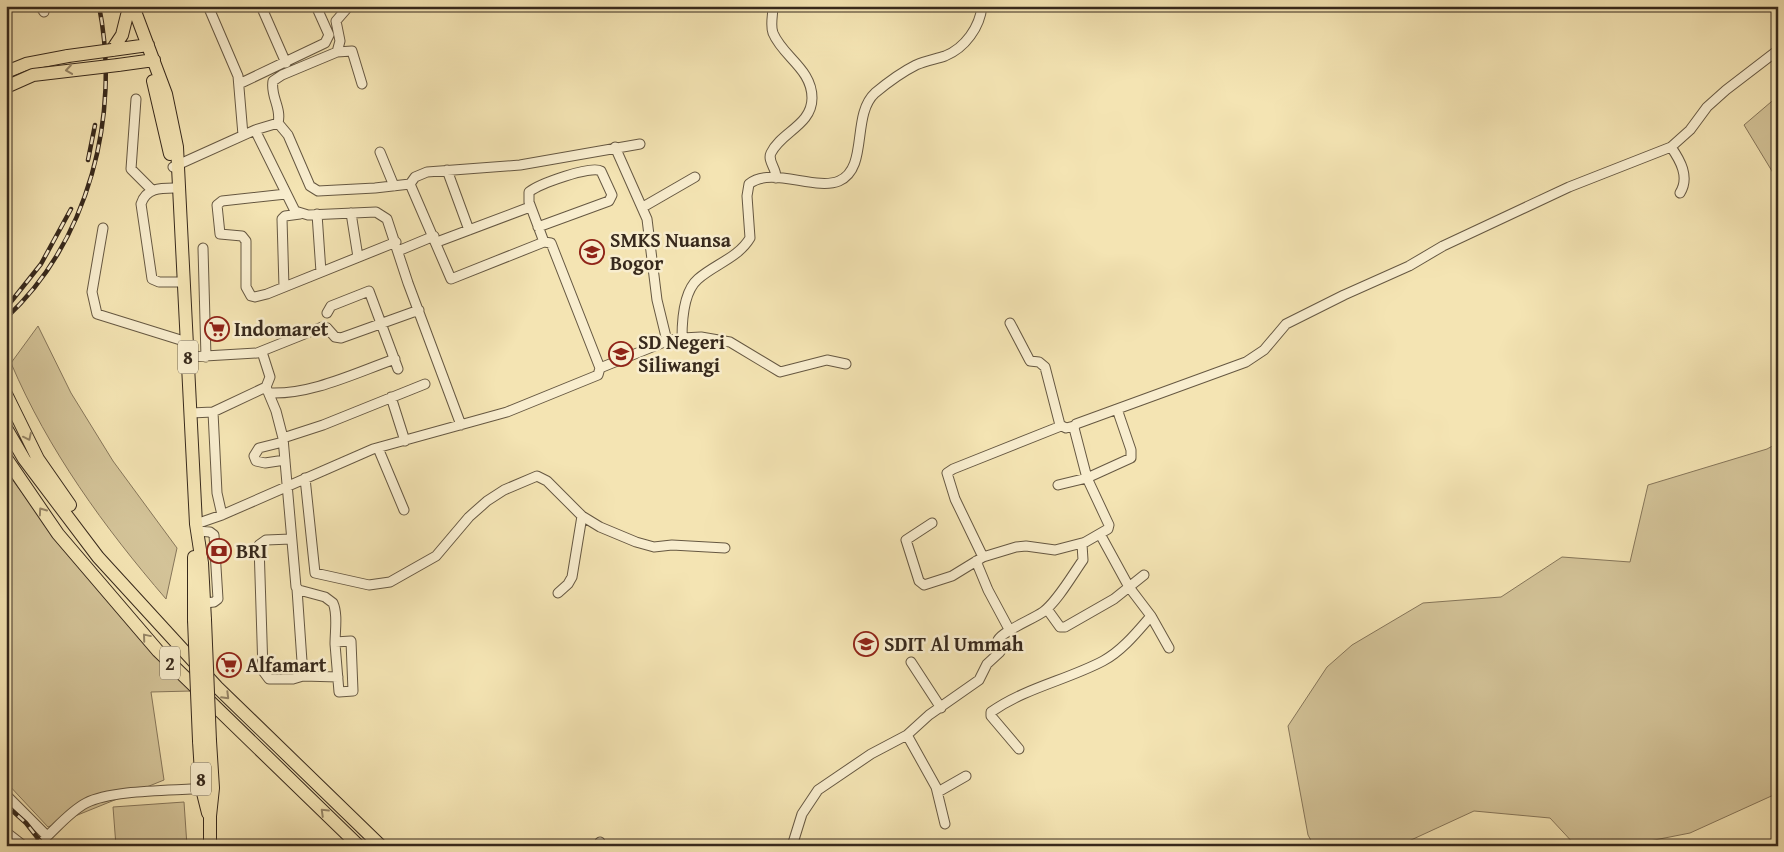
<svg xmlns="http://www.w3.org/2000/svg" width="1784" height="852" font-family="'Gentium Book Plus',serif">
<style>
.green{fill:#d4c499;stroke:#86765a}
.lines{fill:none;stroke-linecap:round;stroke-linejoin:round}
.minor-casing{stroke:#665842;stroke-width:11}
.highway-casing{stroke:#37291c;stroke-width:14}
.minor{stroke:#f8edce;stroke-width:9}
.highway{stroke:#f4e4b3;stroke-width:12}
.rail-casing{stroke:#37291c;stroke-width:4.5}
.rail{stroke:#f8edce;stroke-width:2.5;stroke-dasharray:8;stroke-linecap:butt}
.highway-bridge-casing{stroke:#37291c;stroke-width:14;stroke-linecap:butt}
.highway-bridge{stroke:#f4e4b3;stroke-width:12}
.oneway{stroke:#968668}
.labels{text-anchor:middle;stroke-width:5;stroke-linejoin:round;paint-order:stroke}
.shield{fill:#f8edce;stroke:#716451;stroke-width:1}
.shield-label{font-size:19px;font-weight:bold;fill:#37291c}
.poi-label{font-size:20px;font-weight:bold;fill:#37291c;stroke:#f8edce;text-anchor:start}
</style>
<rect width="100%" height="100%" fill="#f4e4b3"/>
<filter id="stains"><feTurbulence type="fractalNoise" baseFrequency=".004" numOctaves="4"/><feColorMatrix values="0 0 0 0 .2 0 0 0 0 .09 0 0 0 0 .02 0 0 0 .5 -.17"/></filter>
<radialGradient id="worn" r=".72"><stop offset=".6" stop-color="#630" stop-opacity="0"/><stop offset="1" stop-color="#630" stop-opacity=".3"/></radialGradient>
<!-- green -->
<path class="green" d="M1778,96V181L1744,125Z
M38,326L71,393L113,461L177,548L166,599C104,527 48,450 11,363Z
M1778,443V793L1690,833L1624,846H1576L1550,818L1474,811L1398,846H1314L1308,835L1288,726L1327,667L1352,645L1423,603L1501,597L1562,557L1630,562L1648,485L1767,449Z
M6,471L50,531L192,691L151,692L164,780L48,827L6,782Z
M184,802L187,846H116L113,807Z"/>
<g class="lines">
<defs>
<path id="minor" d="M40,6L44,12
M208,6L238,76L243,135
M261,6L286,63
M773,6C773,15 770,25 773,33C783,57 812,69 812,98C812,125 781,132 771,153C767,161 777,169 776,178
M337,52L352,51L362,84
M239,84L325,43L329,35L316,6
M136,99L131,169L152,190
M278,123C282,108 270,96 273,81L282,75L337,52L340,41L336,21L349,6
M255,130L295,211L308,215L376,212L387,219L408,283L461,425
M615,147L647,219L657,300L667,341
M1671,147C1680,160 1690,177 1680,193
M380,152L394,186
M173,167L255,130L278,123L288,135L310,186L318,191L375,188L410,184L451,279L544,242L551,243L600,368L598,375L507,412L373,449L222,515L196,524
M447,170L469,230
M410,184L415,177L427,172L520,165L640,144
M177,188C162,188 146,187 141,204L152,279L159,282H184
M286,194L222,201L217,205L220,234L242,236L246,241V287L251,296L255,297L267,294L396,242
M643,207L695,177
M351,213L358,257
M317,214L321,272
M538,227L609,201L612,195L601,171C591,165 539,184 529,192V202L544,242
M103,228L92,292L97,314L187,342
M437,242L530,207
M203,248L206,357
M398,251L434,236
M284,287L282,219L285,216L300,214
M327,313L331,306L369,291L398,369
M1010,323L1030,361L1039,362L1045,367L1060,425L1066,428L1074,426
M682,338L701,337L730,342L780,372L827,360L846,364
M188,357L257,353L322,327L327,328L335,337L341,338L419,310
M600,368L667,341L682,338C682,320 684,291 698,279C715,264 738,258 750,238L747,196L749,184C771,166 815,191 839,181C869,168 851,115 875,93C887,83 902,72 916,65C925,61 936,59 945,56C965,48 980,27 982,6
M266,387L276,411L283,438L296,587L299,590L325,597L333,603C338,614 335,631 335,644L339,692L353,691L351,641L335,642
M269,393C311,395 355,373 395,359
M391,397L405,441
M213,412L217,493L222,515
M191,413L213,412L266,387L270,377L262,352
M283,438L323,425L425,384
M283,442L259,448L254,456L256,461L265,463L285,460
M378,448L404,510
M305,478L315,573L369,585L390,582L436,556L469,517L487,501L504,490L537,476L547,481L582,516L600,527L636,542L654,547L672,545L725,548
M1058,485L1087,478L1131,458V450L1117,409
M932,523L906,540L919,581L924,585L952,576L983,557L1016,547L1026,546L1055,550L1082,543
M197,531L210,532L214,535L218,599L214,602L205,603
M1100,534L1129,587L1151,616L1169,648
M291,539L266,540L259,545L263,671L269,679H293L303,676L297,589
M983,557L955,499L947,473L953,469L1061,426
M976,561L988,590L1010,631
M558,593L568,584L572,577L582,516
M1047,609L1060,627H1065L1114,599L1144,575
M911,662L941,708
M303,676L338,677
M907,735L936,787L945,824
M1019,749L991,716V712C1025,688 1067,680 1103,661C1122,651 1138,631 1151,616
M938,792L966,776
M6,795L47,836
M6,832L24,846
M600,842L602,846
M36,846C53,833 67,813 86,803C113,789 176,791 207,788
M792,846L802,814L818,790L871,754L907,735L929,715L979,680L987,664L1000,652L998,640C1003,631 1033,619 1043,612C1057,602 1073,574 1083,560L1082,544L1108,529L1109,525L1087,478L1074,428L1076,424L1246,362L1264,350L1286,324L1344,295L1409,266L1443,246L1569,187L1671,147L1690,130L1707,107L1726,90L1778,50"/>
<path id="highway" d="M133,6L166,94L177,147L196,524L202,563L205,620
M112,50L122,35L127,15
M112,50L148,45
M118,65L154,60
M6,72L26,64L68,56
M153,81L170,154
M6,394L38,459L70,505
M6,428L24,459L98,557L217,687L381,846
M6,458L58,534L158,651L359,846
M194,620V557
M199,741L202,789L208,813
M210,741L213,788L210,816V846"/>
</defs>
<!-- minor casing -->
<use href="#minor" class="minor-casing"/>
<!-- highway casing -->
<use href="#highway" class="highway-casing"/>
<!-- minor -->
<use href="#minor" class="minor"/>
<!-- highway -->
<use href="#highway" class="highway"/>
<defs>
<path id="rail" d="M88,160L95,125
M6,308L41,264L71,209
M6,318C89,241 121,115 99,6
M6,805L26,823L44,846"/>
</defs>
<!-- rail casing -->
<use href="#rail" class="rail-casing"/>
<!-- rail -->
<use href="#rail" class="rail"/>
<defs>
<path id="highway-bridge" d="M68,56L112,50
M6,87L33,75L118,65
M194,620L199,741
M205,620L210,741"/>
</defs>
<!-- highway-bridge casing -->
<use href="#highway-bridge" class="highway-bridge-casing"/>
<!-- highway-bridge -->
<use href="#highway-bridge" class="highway-bridge"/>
</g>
<!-- one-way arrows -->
<defs><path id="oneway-chevron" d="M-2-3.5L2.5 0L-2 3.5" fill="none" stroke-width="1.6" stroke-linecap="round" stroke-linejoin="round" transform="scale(1.25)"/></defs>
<g class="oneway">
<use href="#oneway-chevron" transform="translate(69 70) rotate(172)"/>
<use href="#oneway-chevron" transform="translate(28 437) rotate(64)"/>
<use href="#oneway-chevron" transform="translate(42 511) rotate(-125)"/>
<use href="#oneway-chevron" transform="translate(146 637) rotate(-130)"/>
<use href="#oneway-chevron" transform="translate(226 696) rotate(45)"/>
<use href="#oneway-chevron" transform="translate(324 812) rotate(-136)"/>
</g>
<!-- icons -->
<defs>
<symbol id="school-ring" viewBox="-11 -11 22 22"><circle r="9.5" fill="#f8edce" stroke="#8f2418" stroke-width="1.5"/><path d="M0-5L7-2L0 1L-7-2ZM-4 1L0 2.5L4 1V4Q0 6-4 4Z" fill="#8f2418"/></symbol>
<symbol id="supermarket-ring" viewBox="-11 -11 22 22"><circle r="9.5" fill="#f8edce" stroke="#8f2418" stroke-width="1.5"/><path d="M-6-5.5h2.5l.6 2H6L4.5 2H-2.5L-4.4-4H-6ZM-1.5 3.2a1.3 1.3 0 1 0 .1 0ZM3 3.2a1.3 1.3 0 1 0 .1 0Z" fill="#8f2418"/></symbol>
<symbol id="bank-ring" viewBox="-11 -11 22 22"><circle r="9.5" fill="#f8edce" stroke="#8f2418" stroke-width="1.5"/><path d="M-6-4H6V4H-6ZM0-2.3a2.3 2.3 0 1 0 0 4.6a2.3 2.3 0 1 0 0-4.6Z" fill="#8f2418"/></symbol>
</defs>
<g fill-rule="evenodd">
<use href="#school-ring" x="578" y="238" width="28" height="28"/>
<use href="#supermarket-ring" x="203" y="315" width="28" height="28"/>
<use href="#school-ring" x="607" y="340" width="28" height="28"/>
<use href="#bank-ring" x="205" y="537" width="28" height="28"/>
<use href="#school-ring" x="852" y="630" width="28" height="28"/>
<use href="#supermarket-ring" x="215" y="651" width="28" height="28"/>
</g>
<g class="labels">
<!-- shield labels -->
<g class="shield">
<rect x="178" y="340.5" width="20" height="33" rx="4"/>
<rect x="160" y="646.5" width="20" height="33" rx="4"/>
<rect x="191" y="762.5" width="20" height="33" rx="4"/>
</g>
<g class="shield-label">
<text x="188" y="364">8</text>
<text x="170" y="670">2</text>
<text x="201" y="786">8</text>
</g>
<!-- poi labels -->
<g class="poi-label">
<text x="610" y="247">SMKS Nuansa<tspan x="610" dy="23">Bogor</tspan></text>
<text x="234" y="336">Indomaret</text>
<text x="638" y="349">SD Negeri<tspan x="638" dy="23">Siliwangi</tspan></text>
<text x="236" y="558">BRI</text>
<text x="884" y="651">SDIT Al Ummah</text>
<text x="246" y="672">Alfamart</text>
</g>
</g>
<!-- margin -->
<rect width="1784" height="852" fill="none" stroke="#f4e4b3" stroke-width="25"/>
<rect x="8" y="8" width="1769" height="837" fill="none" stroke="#37291c" stroke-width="2.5"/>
<rect x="12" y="12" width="1759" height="827" fill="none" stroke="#37291c"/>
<rect width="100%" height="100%" filter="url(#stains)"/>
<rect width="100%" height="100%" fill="url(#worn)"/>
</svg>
